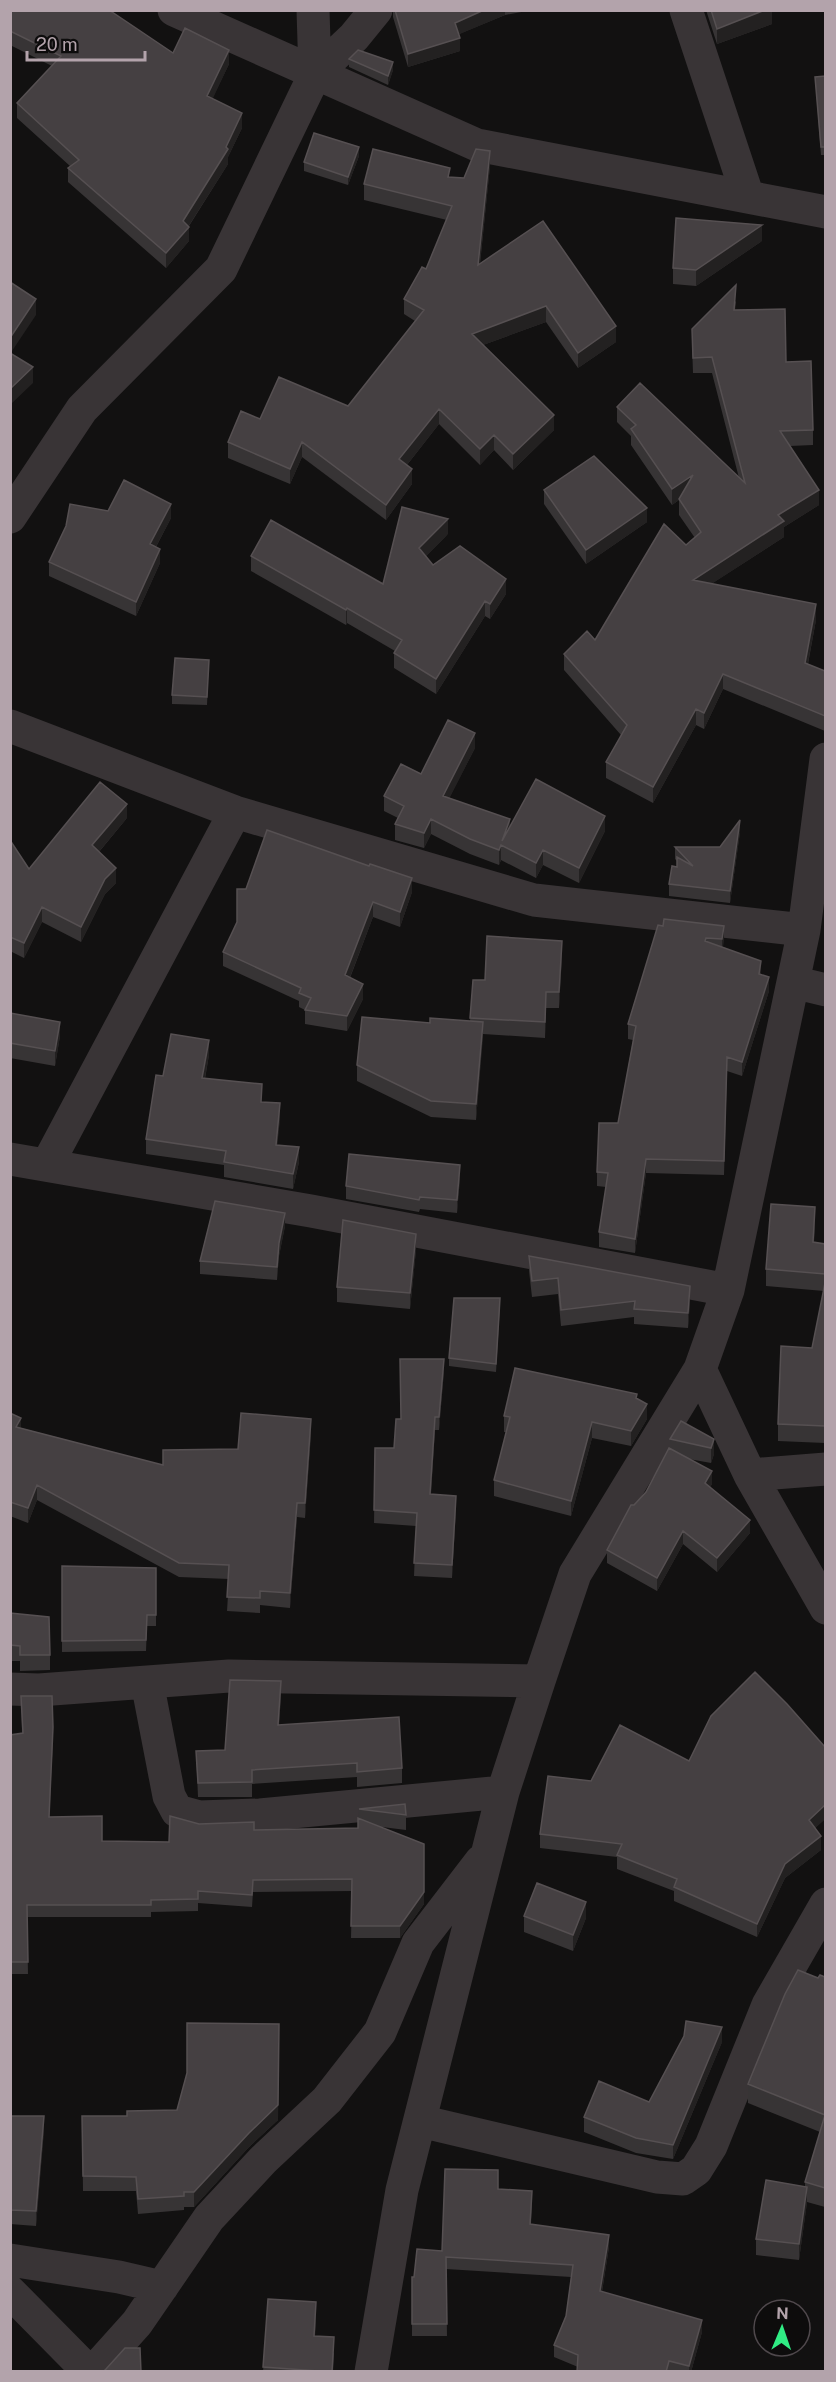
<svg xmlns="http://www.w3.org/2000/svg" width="836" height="2382" font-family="'Public Sans',sans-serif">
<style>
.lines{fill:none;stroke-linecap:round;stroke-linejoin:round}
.minor{stroke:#393436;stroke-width:33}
.wall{fill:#373435}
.shaded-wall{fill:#232121}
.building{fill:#454042;stroke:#565052;stroke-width:1.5}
</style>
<rect width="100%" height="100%" fill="#121111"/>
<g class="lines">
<!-- minor -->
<path class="minor" d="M174,10L477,145L826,212
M313,10L315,74
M686,10L748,197
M10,517L82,409L221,269L315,74L354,37L376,10
M10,726L235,812L534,900L804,930
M793,982L826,990
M10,1159L311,1211L728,1290
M47,1165L235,812
M700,1369L750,1475L826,1608
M750,1475L826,1469
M147,1682L169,1796L177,1811L199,1817L260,1815L503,1792
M10,1689L39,1690L229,1676L539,1681
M420,2121L657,2177L683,2179L696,2170L711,2146L768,2005L826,1904
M10,2260L119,2277L162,2287
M10,2292L89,2372
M93,2372L137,2323L209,2218L263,2160L327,2100L380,2032L418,1943L481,1861
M371,2372L402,2190L503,1792L539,1681L575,1574L700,1369L728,1290L804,930L826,759"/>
</g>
<!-- wall -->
<path class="wall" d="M10,10L173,53L229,64L212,99L242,128L228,157V164L189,226V241L166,268L68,182V168L70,166L17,118V103L52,66L10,45Z
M393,10H532L505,15L459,34L460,51L408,67L393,17Z
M706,10H772V24L717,44Z
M349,59L393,70L388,85L349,67Z
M825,76V155H821L815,77Z
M359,156L348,185L304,171V162Z
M490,166L480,264L616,342L578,368L546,322L483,345L554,430L513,470L494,450L480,465L439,424L407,465L412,484L386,520L302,457L290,484L228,458V442L260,419L348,406L415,321L404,314V299L426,269L447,220L364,200V184L450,177L464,178Z
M762,241L696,286L673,284V268Z
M736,301L735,310L786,362L813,430V445L790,446L819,505L784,527V537L711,584L816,620L808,664L825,671V731L723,689L704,729L696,725L653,803L606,778V762L621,735L564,670V654L595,640L686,545L695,538L679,515V500L672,505L631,445V436L617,422V407L739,478L712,373H693L692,345Z
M544,490L647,522L586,564L544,504Z
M108,511L171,518L156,547L160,563L136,616L49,576V562Z
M448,534L426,556L433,565L506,594L490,619L485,616L436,694L394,668V653L395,651L347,623L346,625L251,571V556L383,584Z
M209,660L207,705L172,704V695Z
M475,748L449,798L510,826L605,831L579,883L543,865L536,878L501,860L499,865L470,854L431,834L424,848L395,840V824L398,818L384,811V796L421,774Z
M127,818L99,852L116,883L105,894L81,942L42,922L24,958L10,951V840L29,869Z
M740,832L730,903L669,896V884L677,867V861L675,859V847H720Z
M412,892L400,927L373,917L350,978L363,999L347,1031L305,1024V1010L299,1007V1001L223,966V952L237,922Z
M663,926H724L723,947L761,974L769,991L742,1076L727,1071L724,1175L646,1173L635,1253L599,1247V1232L606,1187L597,1186V1172L618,1123L633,1040L628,1039V1024Z
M562,956L559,1008H546L545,1038L483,1034L476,1120L431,1117L357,1081V1065L470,1021L473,980H485Z
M10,1013L60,1036L55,1066L10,1058Z
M209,1055L205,1079L262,1102L280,1118L277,1145L299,1162L293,1189L224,1177V1165L146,1154V1139L163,1076Z
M460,1178L457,1213L420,1209L419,1212L346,1199V1186Z
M815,1224L814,1242L825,1244V1443L778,1441V1424L812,1348L824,1291L766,1286V1269Z
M285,1226L279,1256L277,1280L200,1274V1261Z
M416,1250L410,1309L337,1302V1287Z
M529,1256L690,1302L688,1328L634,1324V1317L561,1326L558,1294L532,1297L529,1271Z
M500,1306L496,1372L449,1366V1358Z
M444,1371L439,1430H435L431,1494L456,1509L452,1578L414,1576L416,1526L374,1523L375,1448H394L401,1419Z
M637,1398L647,1419L631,1446L592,1438L571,1516L494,1496V1480L506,1432H504V1416Z
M10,1413L21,1428L163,1465L311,1434L305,1518L297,1517L290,1608L260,1605V1613L227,1611L229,1579L179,1577L37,1500L28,1523L10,1516Z
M670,1439H714V1454L711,1463L689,1459L712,1484L710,1487L750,1533L717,1572L683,1544L657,1591L607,1563V1550L634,1505L646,1492L670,1448Z
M62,1566L156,1568V1626H147L146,1651L62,1652Z
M10,1613L50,1655V1670L20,1671V1661H10Z
M21,1696L53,1739L49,1817L102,1841L169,1842L199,1824L254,1830L358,1828L359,1809L406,1815V1830L382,1827L424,1904L400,1938H351L352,1891L253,1892L252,1907L198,1903V1911L151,1912V1917H27L28,1974H10V1735L22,1733Z
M281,1696L279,1725L402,1768V1783L357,1787V1777L252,1784V1797H198L196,1751L225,1750Z
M689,1761L825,1819L815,1828L821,1850L785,1878L757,1937L674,1901V1891L617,1869V1857L540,1848V1834L591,1781Z
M524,1916L586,1918L573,1951L524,1932Z
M825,1977V2207L807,2202L799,2260L756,2255V2239L805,2187V2182L820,2132L748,2103V2084L818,1978Z
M279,2024L278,2120L249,2147L194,2207H184V2210L138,2214L136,2191H83L82,2116H127L177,2110Z
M722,2042L673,2159L636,2153L584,2132V2117L649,2102Z
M10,2116L44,2130L36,2226L10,2224Z
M498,2189L532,2204L531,2224L609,2247L602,2292L702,2332L691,2372H577L578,2367L554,2357V2345L566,2316L571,2277L446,2269L447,2336H412V2277H414L442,2251Z
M268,2299L316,2318L315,2336L334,2353L333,2372H263Z"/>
<!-- shaded-wall -->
<path class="shaded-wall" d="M484,10H505V15L455,36V23Z
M765,10H772V24L717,44V29Z
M460,38V51L408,67V54Z
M229,50V64L207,111V96Z
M393,62V70L388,85V76Z
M242,113V128L228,157V164L186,230L189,227V241L166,268V253L183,221L226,147Z
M359,147V156L348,185V177Z
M490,151V166L478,280V265Z
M762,225V241L696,286V270Z
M36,299V315L10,354V338Z
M546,306V322L472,349V334Z
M616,326V342L578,368V353Z
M33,367V383L10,405V389Z
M439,409V424L399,475V459Z
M554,415V430L513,470V454Z
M494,435V450L480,465V449Z
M302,442V457L290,484V469Z
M412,469V484L386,520V505Z
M693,475V490L672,505V489Z
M819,490V505L784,527V537L693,596V580L778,515Z
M171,504V518L150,558V544Z
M647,508V522L586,564V550Z
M448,519V534L419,563V548Z
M160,549V563L136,616V602Z
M506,579V594L490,619V604Z
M485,601V616L436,694V679Z
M816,604V620L805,678V663Z
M347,608V623L346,625V610Z
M723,674V689L704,729V713Z
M696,709V725L653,803V787Z
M475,733V748L443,811V796Z
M127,804V818L92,860V845Z
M605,816V831L579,883V868Z
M431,819V834L424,848V833Z
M510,819V834L502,841Z
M740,820V832L730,903V891Z
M501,845V860L499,865V850Z
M543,850V865L536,878V863Z
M116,868V883L105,894L81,942V927L105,879Z
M412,878V892L400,927V912Z
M373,902V917L345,990V975Z
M42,907V922L24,958V943Z
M724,926V940L722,953V939Z
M562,941V956L559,1008V992Z
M761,961V975L759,974Z
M769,977V991L742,1076V1062Z
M363,984V999L347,1031V1016Z
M546,992V1008L545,1038V1022Z
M60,1022V1036L55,1066V1051Z
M483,1022V1038L476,1120V1104Z
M209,1040V1055L202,1093V1078Z
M280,1103V1118L276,1160V1145Z
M299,1147V1162L293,1189V1174Z
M646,1159V1173L635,1253V1239Z
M460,1165V1178L457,1213V1200Z
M815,1207V1224L813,1258V1242Z
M285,1213V1226L279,1256L277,1280L279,1243Z
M416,1234V1250L410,1309V1293Z
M690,1286V1302L688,1328V1313Z
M444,1359V1371L439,1430V1417Z
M647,1404V1419L631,1446V1431Z
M435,1417V1430L430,1507V1494Z
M21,1418V1432L16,1427Z
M311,1419V1434L305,1518V1503Z
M592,1422V1438L571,1516V1501Z
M714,1439V1454L711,1463V1448Z
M712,1471V1484L705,1497V1483Z
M37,1485V1500L28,1523V1508Z
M456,1496V1509L452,1578V1565Z
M297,1503V1517L290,1608V1593Z
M750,1520V1533L717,1572V1558Z
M683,1531V1544L657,1591V1578Z
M281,1681V1696L278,1740V1725Z
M53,1727V1739L49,1828V1817Z
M825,1805V1819L809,1834V1820Z
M821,1836V1850L785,1878L757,1937V1924L785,1864Z
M424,1892V1904L400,1938V1926Z
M586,1902V1918L573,1951V1935Z
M722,2027V2042L673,2159V2145Z
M278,2105V2120L249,2147L194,2207V2192L249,2133Z
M44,2116V2130L36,2226V2211Z
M807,2187V2203L799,2260V2244Z
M609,2235V2247L600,2303V2291Z
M316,2302V2318L314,2352V2336Z
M702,2320V2332L691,2372H689V2366Z"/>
<!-- building -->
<path class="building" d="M10,10H109L173,53L185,28L229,50L207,96L242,113L226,147L228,149L183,221L189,227L166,253L68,168L79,160L17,103L61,56L10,31Z
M395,10H484L455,23L460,38L408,54Z
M711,10H765L717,29Z
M358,50L393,62L388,76L349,59Z
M825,76V147H821L815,77Z
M314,133L359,147L348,177L304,162Z
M373,149L450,168L448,177L464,178L476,149L490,151L478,265L543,221L616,326L578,353L546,306L472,334L554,415L513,454L494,435L480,449L439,409L399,459L412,469L386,505L302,442L290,469L228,442L241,411L260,419L279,377L348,406L424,310L404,299L422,267L426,269L452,206L364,184Z
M676,218L762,225L696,270L673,268Z
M10,282L36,299L10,338Z
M736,285L734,310L785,309L786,362L811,361L813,430L780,431L819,490L778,515L784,521L693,580L816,604L805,663L825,671V716L723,674L704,713L696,709L653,787L606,762L627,725L564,654L587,631L595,640L664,524L686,545L701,532L679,499L693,475L672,489L631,429L636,425L617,407L640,383L745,483L712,357L693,358L692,329Z
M10,353L33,367L10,389Z
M594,456L647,508L586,550L544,490Z
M124,480L171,504L150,544L160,549L136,602L49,562L66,526L70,504L108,511Z
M402,507L448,519L419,548L433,565L460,546L506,579L490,604L485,601L436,679L394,653L402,640L347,608L346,610L251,556L271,520L383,584Z
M175,658L209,660L207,697L172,695Z
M448,720L475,733L443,796L510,819L502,841L536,779L605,816L579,868L543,850L536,863L501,845L499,850L470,839L431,819L424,833L395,824L404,806L384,796L401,764L421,774Z
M100,782L127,804L92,845L116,868L105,879L81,927L42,907L24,943L10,937V840L29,869Z
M740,820L730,891L669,884L672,866L677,867V857L693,866L675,847H720Z
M267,830L369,866L370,864L412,878L400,912L373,902L345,975L363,984L347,1016L305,1010L311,998L299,993L301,988L223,952L237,922V889H246Z
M664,919L724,926L722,939L706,938L705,941L761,961L759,974L769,977L742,1062L727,1057L724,1161L646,1159L635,1239L599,1232L608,1173L597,1172L599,1123H618L636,1026L628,1024L658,925L663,926Z
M487,936L562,941L559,992H546L545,1022L470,1018L473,980H485Z
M10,1013L60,1022L55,1051L10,1043Z
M362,1017L430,1023V1018L483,1022L476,1104L431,1101L357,1065Z
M171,1034L209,1040L202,1078L262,1084L261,1102L280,1103L276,1145L299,1147L293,1174L224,1162L226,1151L146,1139L156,1075L163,1076Z
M349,1154L460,1165L457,1200L420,1197L419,1200L346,1186Z
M215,1201L285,1213L279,1243L277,1267L200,1261Z
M771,1204L815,1207L813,1242L825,1244V1274L766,1269Z
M343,1220L416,1234L410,1293L337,1287Z
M529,1256L690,1286L688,1313L634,1309L635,1301L561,1310L558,1278L532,1281Z
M825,1283V1426L778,1424L781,1346L812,1348Z
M454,1298H500L496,1364L449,1358Z
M400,1359H444L439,1417H435L430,1494L456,1496L452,1565L414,1563L417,1513L374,1510L375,1448H394L396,1419H401Z
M515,1368L637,1394L636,1398L647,1404L631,1431L592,1422L571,1501L494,1480L510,1417L504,1416Z
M10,1413L21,1418L16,1427L163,1465V1450L238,1449L241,1413L311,1419L305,1503H297L290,1593L260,1591V1598L227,1597L229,1565L179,1563L37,1485L28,1508L10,1502Z
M681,1421L714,1439L711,1448L670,1439Z
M669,1448L712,1471L705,1483L750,1520L717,1558L683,1531L657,1578L607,1550L631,1505H634L646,1492Z
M62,1566L156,1568V1615H147L146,1640L62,1641Z
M10,1613L49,1617L50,1655H20V1646L10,1645Z
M755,1672L787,1704L825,1747V1805L809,1820L821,1836L785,1864L757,1924L674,1887L677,1879L617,1855L622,1844L540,1834L548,1776L591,1781L620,1725L689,1761L711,1716Z
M230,1680L281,1681L278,1725L399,1717L402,1768L357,1772V1763L252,1770V1782L198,1783L196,1751L225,1750Z
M21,1696H52L53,1727L49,1817L102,1816V1841L169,1842L170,1816L199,1824L254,1822V1830L358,1828V1818L424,1844V1892L400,1926H351L352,1879L253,1880L252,1895L198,1891V1899L151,1900V1905H27L28,1962H10V1735L23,1733Z
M405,1804L406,1815L359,1809Z
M537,1883L586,1902L573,1935L524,1916Z
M798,1970L818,1978L820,1975L825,1977V2188L805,2182L825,2115L748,2084L785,1994Z
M686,2021L722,2027L673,2145L636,2138L584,2117L599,2081L649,2102L684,2036Z
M187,2023L279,2024L278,2105L249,2133L194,2192H184V2196L138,2199L136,2177L83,2176L82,2116H127V2111L177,2110L187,2073Z
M10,2116H44L36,2211L10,2210Z
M445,2169L498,2170V2189L532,2191L530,2224L609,2235L600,2291L702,2320L689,2366L669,2361L666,2372H577L578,2355L554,2345L566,2316L573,2265L446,2257L447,2324H412V2277H414L417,2249L442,2251Z
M766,2180L807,2187L799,2244L756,2239Z
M268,2299L316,2302L314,2336L334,2337L332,2372L263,2367Z
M125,2348H140L141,2372H103L106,2369Z"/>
<!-- border -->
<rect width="836" height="2382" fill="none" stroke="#b3a3ab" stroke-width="24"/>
<!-- north arrow -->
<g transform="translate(782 2328) rotate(2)"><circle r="28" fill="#0d0c0c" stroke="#4f484c" stroke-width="1.5"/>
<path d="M0-4.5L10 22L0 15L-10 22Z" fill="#30ec84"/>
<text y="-9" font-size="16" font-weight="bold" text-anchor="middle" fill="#b3a3ab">N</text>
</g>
<!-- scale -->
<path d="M27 51v9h118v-9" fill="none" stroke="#b3a3ab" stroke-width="3"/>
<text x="36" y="51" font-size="18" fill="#b3a3ab" stroke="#0d0c0c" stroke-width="4.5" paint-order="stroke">20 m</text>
</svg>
